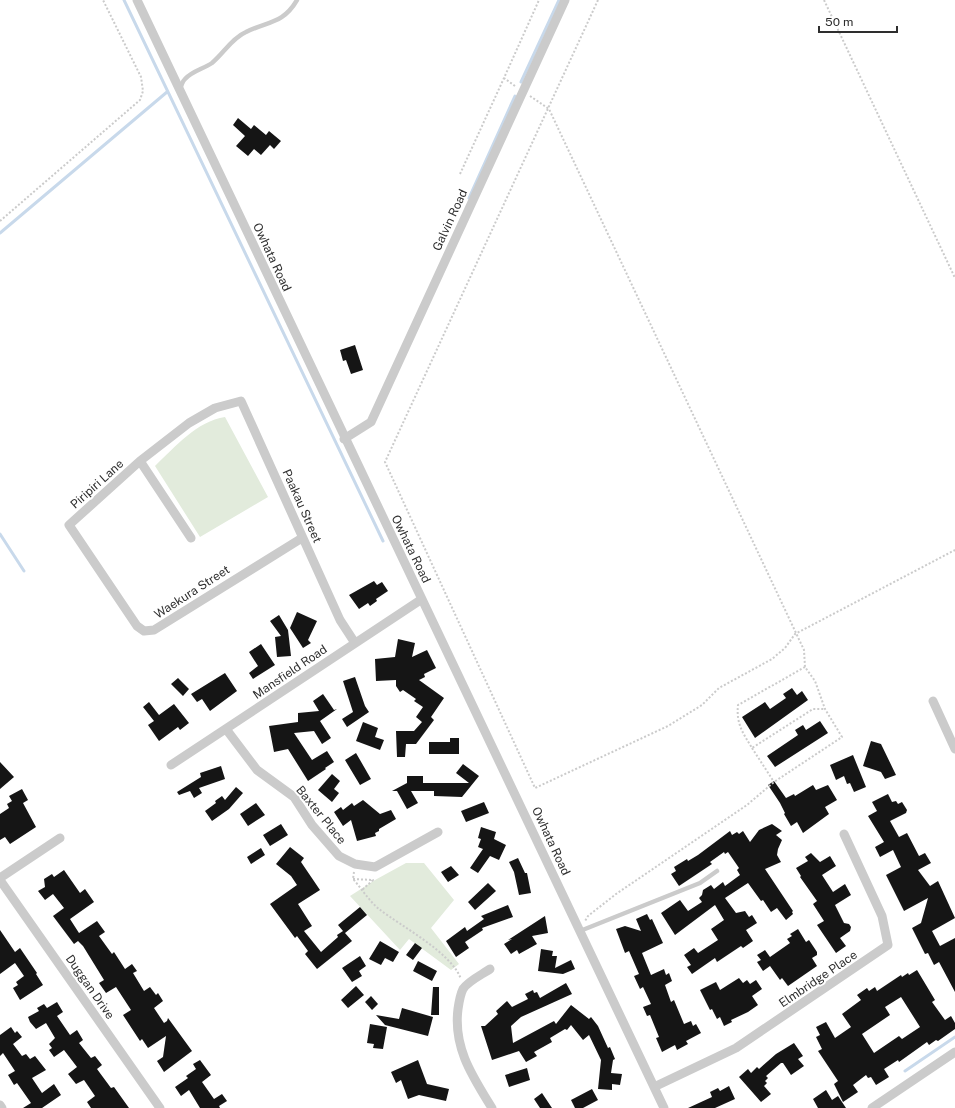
<svg xmlns="http://www.w3.org/2000/svg" width="955" height="1108" font-family="'Public Sans',sans-serif">
<style>
.green{fill:#e2ebdc}
.lines{fill:none;stroke-linecap:round;stroke-linejoin:round}
.stream{stroke:#c8d9eb;stroke-width:3}
.building{fill:#151515;fill-rule:evenodd}
.path{stroke:#cbcbcb;stroke-width:2;stroke-dasharray:2 2;stroke-linecap:butt}
.service{stroke:#cbcbcb;stroke-width:4.5}
.minor{stroke:#cbcbcb;stroke-width:9}
.labels{text-anchor:middle;stroke-width:4;stroke-linejoin:round;paint-order:stroke}
.street-label{font-size:12px;fill:#2e2e2e;stroke:#fff}
</style>
<rect width="100%" height="100%" fill="#fff"/>
<!-- green -->
<path class="green" d="M225,417L268,497L200,537L155,466C175,447 197,421 225,417Z
M406,863H424L454,900L431,928L459,964L451,970L409,939L400,950L350,896L375,880Z"/>
<g class="lines">
<!-- stream -->
<path class="stream" d="M124,0L383,541
M521,82L559,0
M469,198L515,96
M0,233L167,92
M0,534L24,571
M905,1071L955,1037"/>
</g>
<!-- building -->
<path class="building" d="M238,118L251,129L254,125L266,135L269,131L281,141L274,149L270,145L261,155L254,149L248,156L236,146L245,136L233,125Z
M355,345L363,370L351,374L346,360L343,361L340,350Z
M374,581L377,585L382,582L388,591L376,599L377,601L370,606L368,603L359,609L349,595Z
M297,612L317,621L308,640L311,643L303,648L290,628Z
M279,615L288,630L291,656L277,657L275,637L281,636L270,621Z
M398,639L415,643L412,657L427,650L436,668L424,674L425,677L419,680L444,698L431,717L434,720L416,744H406L405,757H397L396,731H414L422,722L416,717L423,707L414,701L416,699L403,690L400,692L396,686V680L376,681L375,659L395,657Z
M261,644L275,665L253,679L249,673L258,666L249,652Z
M225,673L237,691L210,711L202,699L197,702L191,694Z
M355,677L365,706L369,712L347,727L342,719L353,712L343,681Z
M178,678L189,689L183,696L171,684Z
M792,688L797,695L802,691L808,700L755,738L742,717L765,702L770,709L786,698L783,694Z
M323,694L334,710L337,709L320,721L331,738L322,744L314,731L294,733L312,760L327,751L334,762L325,768L326,769L308,781L288,749L274,752L269,726L298,722V713L319,711L313,701Z
M149,702L159,715L174,704L189,723L180,730L178,727L159,741L148,725L154,721L143,707Z
M820,721L828,733L775,767L767,756L798,735L795,730L803,725L806,730Z
M363,722L378,728L375,737L384,740L380,750L356,741Z
M450,738H459V754H429V742H450Z
M871,741L881,744L896,775L885,779L881,772L863,766Z
M356,753L371,779L360,785L345,760Z
M853,755L866,787L854,792L850,783L847,784L844,776L836,780L830,765Z
M0,762L14,777L0,789Z
M463,764L479,776L462,797L434,796V791H411L418,803L407,809L397,791H392L407,783V776H423V783H469L456,773Z
M221,766L225,779L199,788L202,793L194,798L190,791L179,795L177,792L201,777L200,773Z
M332,774L340,781L334,789L339,793L332,802L318,790Z
M774,781L786,798L794,794L795,796L813,785L816,790L828,785L837,800L825,807L829,814L803,833L797,822L791,826L784,814L785,813L780,803L768,785Z
M236,787L243,793L229,809L212,821L205,811L216,803L215,801L222,796L225,800Z
M22,789L28,800L23,803L36,827L10,844L5,837L0,840V814L9,808L7,804L12,801L9,796Z
M888,794L892,802L896,801L898,804L902,802L907,810L906,813L890,821L899,837L907,833L919,856L925,853L931,863L918,870L930,886L938,881L955,918L932,931L940,946L955,938V992L939,962L934,965L928,953L925,954L912,928L921,923L928,898L904,911L886,875L901,867L893,850L880,857L875,847L884,842L868,816L877,811L872,802Z
M363,800L380,814L391,810L396,819L379,829V831L375,833L376,836L357,841L351,820L343,826L334,812L341,807L343,810L352,803L354,806Z
M484,802L489,813L466,822L461,811Z
M256,803L265,815L248,826L240,814Z
M281,824L288,835L270,846L263,835Z
M772,824L782,831L776,835L782,840L778,849L777,855L781,862L765,869L793,911L792,912L793,914L786,920L777,908L771,912L763,900L761,901L748,883L725,898L736,913L745,911L749,917L752,915L757,923L746,930L753,941L743,948L741,946L717,962L715,958L692,974L687,967L691,965L684,955L694,948L698,953L718,940L711,929L724,920L715,905L675,935L661,913L680,900L688,911L702,902L699,898L702,895L703,890L711,885L714,889L723,882L725,886L740,875L737,870L739,868L728,852L725,854L724,852L710,862L712,864L679,886L671,874L676,871L674,867L687,859L688,861L698,855L730,831L732,835L737,832L739,834L743,831L750,842L759,830Z
M481,827L496,832L494,839L506,845L499,860L490,856L478,873L470,868L483,849L478,847L481,839L478,838Z
M290,847L304,858L301,862L320,890L298,904L312,926L304,931L321,952L338,937L337,935L343,931L338,925L360,907L367,915L345,933L352,941L317,969L305,954L308,951L297,936L295,938L270,904L297,885L291,876L276,864Z
M261,848L265,855L251,864L247,857Z
M811,853L820,862L830,856L836,866L822,875L833,892L845,884L851,895L835,905L844,923L849,924L851,927L850,931L840,938L846,946L836,953L817,925L824,921L813,904L817,901L800,877L801,876L796,868L808,861L805,857Z
M518,858L525,873H527L531,893L519,895L514,872L509,862Z
M451,866L459,875L448,882L441,872Z
M64,870L80,893L85,889L94,902L70,919L79,933L97,921L105,932L99,936L112,954L114,952L125,969L132,964L137,971L133,973L144,991L150,987L156,995L158,993L163,1001L154,1008L164,1023L167,1021L168,1018L192,1051L164,1072L157,1061L163,1057L166,1036L148,1048L142,1039L140,1041L123,1015L131,1010L116,987L106,993L99,983L104,980L83,946L78,941L74,944L53,916L64,908L53,894L45,900L38,891L45,887L44,879L52,874L54,877Z
M488,883L496,891L475,910L468,902Z
M508,905L513,917L482,928L483,930L465,942L469,948L456,957L446,941L465,927L467,931L484,919L481,916Z
M647,914L650,920L652,919L663,943L642,953L651,975L664,969L666,975L669,973L672,981L665,985L671,1002L674,1000L684,1024L691,1021L693,1026L696,1024L701,1033L686,1041L688,1044L677,1050L675,1045L662,1052L656,1038L659,1037L650,1015L647,1016L643,1007L651,1004L643,987L640,989L634,976L639,974L629,951L625,953L616,929L625,926L641,931L636,919Z
M545,916L548,933L532,936L537,944L519,954L517,950L511,954L504,944L512,939L508,940Z
M798,929L806,942L809,940L817,952V955L812,958L817,966L788,986L782,978L780,980L770,966L763,971L757,962L761,960L757,955L765,950L770,957L790,943L787,939L792,936L790,934Z
M0,930L15,952L20,948L37,973L36,974L43,985L20,1000L13,988L18,985L16,982L24,976L15,963L0,974Z
M380,941L399,952L393,962L385,958L381,965L369,959Z
M415,943L422,948L413,960L406,955Z
M541,949L553,951L552,956H557L555,968L571,960L575,969L563,974L538,971Z
M360,956L366,966L359,971L362,976L352,982L342,968Z
M418,961L437,971L432,981L413,971Z
M917,970L935,1000L932,1002L945,1020L951,1016L955,1023V1029L938,1041L936,1040L929,1045L927,1042L899,1062L898,1060L884,1069L889,1077L876,1085L871,1077L868,1078L866,1075L853,1085L858,1092L843,1102L834,1084L838,1081L818,1051L822,1049L816,1037L820,1035L816,1027L826,1022L835,1038L851,1027L842,1014L861,1000L857,995L867,988L869,991L875,987L877,991L901,975L902,977L908,973L909,975ZM901,997L920,1027L902,1039L899,1036L874,1053L862,1034L890,1015L885,1007Z
M739,978L743,983L747,980L750,984L756,980L762,989L752,996L758,1005L748,1012L731,1020L732,1022L724,1026L720,1017L717,1019L712,1009L710,1010L700,990L716,982L720,990Z
M566,983L572,994L521,1017L511,1026L513,1043L554,1021L556,1024L571,1005L589,1019L591,1017L598,1026L608,1048L610,1047L615,1059L613,1060L611,1073L622,1074L620,1085L612,1084V1090L598,1089L601,1060L589,1035L583,1040L571,1025L567,1030L565,1029L550,1038L552,1042L534,1052L537,1056L526,1062L519,1051L492,1060L481,1026H485L498,1014L496,1011L507,1001L512,1007L528,999L525,994L533,990L534,993L537,992L540,998Z
M356,986L364,995L348,1008L341,1000Z
M433,987H439V1015H431Z
M371,996L378,1004L372,1010L365,1002Z
M57,1002L63,1012L57,1016L70,1035L77,1030L83,1040L79,1043L91,1058L95,1056L102,1065L97,1069L111,1088L114,1087L129,1108H91L87,1102L95,1096L84,1080L76,1084L68,1074L77,1067L64,1050L54,1057L49,1050L52,1048L49,1044L55,1038L46,1023L36,1029L30,1022L28,1017L39,1011L37,1008L44,1004L47,1008Z
M402,1008L433,1017L428,1036L385,1025L376,1015L399,1019Z
M370,1024L387,1027L383,1049L373,1048L374,1044L367,1043Z
M11,1027L15,1033L17,1031L22,1037L13,1044L22,1056L26,1054L30,1059L35,1056L46,1070L32,1078L42,1093L54,1084L61,1095L42,1108H23L31,1103L17,1083L14,1085L8,1075L15,1071L3,1053L0,1056V1035Z
M794,1043L803,1056L798,1059L804,1066L791,1075L783,1063H781L766,1076L768,1078L765,1081L767,1083L764,1086L771,1094L761,1102L739,1077L748,1069L751,1073L757,1067L759,1069L776,1054Z
M200,1060L211,1075L202,1082L214,1099L222,1094L227,1101L219,1106L220,1108H200L189,1090L181,1096L175,1087L188,1078L186,1076L196,1069L193,1064Z
M418,1060L427,1084L449,1089L446,1101L419,1095L408,1099L401,1080L396,1083L391,1072Z
M527,1068L530,1080L509,1087L505,1075Z
M729,1086L735,1099L715,1108H688L712,1097L710,1092L718,1088L720,1091Z
M592,1089L598,1100L583,1108H575L571,1100Z
M826,1090L832,1100L838,1096L846,1108H818L813,1099Z
M542,1093L552,1108H540L534,1099Z"/>
<g class="lines">
<!-- path -->
<path class="path" d="M598,0L385,462L535,788L668,726L702,705L719,688L772,659L785,648L795,634L955,550
M824,0L955,278
M515,86L504,78L539,0
M530,96L549,109L804,650L805,667L815,681L825,709L842,737L774,782L747,805L616,894L588,916L585,921
M460,174L504,78
M0,221L140,100L143,91L141,77L103,0
M805,667L738,705C736,724 743,733 752,748L813,709H825
M752,748L774,782
M354,872L353,879C362,889 369,901 379,909C402,927 451,952 461,979
M353,879L373,880L362,890"/>
<!-- service -->
<path class="service" d="M180,90C181,86 183,81 185,79C192,71 203,69 212,63C224,53 232,38 246,32C268,21 283,24 297,0
M580,931L700,883L717,871"/>
<!-- minor -->
<path class="minor" d="M137,0L664,1108
M344,439L371,422L565,0
M140,461L191,538
M302,538L154,630L144,631L137,626L69,525L140,461L189,423L215,408L241,401L340,620L355,643
M933,701L955,749
M226,729L257,770L294,797L312,825L339,856L355,864L375,867L438,832
M171,765L422,599
M0,878L60,838
M0,880L160,1108
M490,969C483,974 468,981 463,989C460,995 459,1002 458,1009C453,1048 473,1077 492,1108
M654,1087L736,1048L888,945L882,916L844,834
M0,1105L2,1108
M872,1108L955,1052"/>
</g>
<g class="labels">
<!-- street labels -->
<g class="street-label">
<text transform="translate(450 220) rotate(-65)" y="4">Galvin Road</text>
<text transform="translate(272 257) rotate(65)" y="4">Owhata Road</text>
<text transform="translate(97 484) rotate(-42)" y="4">Piripiri Lane</text>
<text transform="translate(302 506) rotate(66)" y="4">Paakau Street</text>
<text transform="translate(411 549) rotate(64)" y="4">Owhata Road</text>
<text transform="translate(192 592) rotate(-33)" y="4">Waekura Street</text>
<text transform="translate(290 672) rotate(-34)" y="4">Mansfield Road</text>
<text transform="translate(321 815) rotate(51)" y="4">Baxter Place</text>
<text transform="translate(551 841) rotate(65)" y="4">Owhata Road</text>
<text transform="translate(818 979) rotate(-34)" y="4">Elmbridge Place</text>
<text transform="translate(90 987) rotate(55)" y="4">Duggan Drive</text>
</g>
</g>
<!-- scale -->
<path d="M819 26v6h78v-6" fill="none" stroke="#2e2e2e" stroke-width="2"/>
<text x="825" y="26" font-size="12" fill="#2e2e2e" stroke="#ffffff" stroke-width="3" paint-order="stroke">50 m</text>
</svg>
